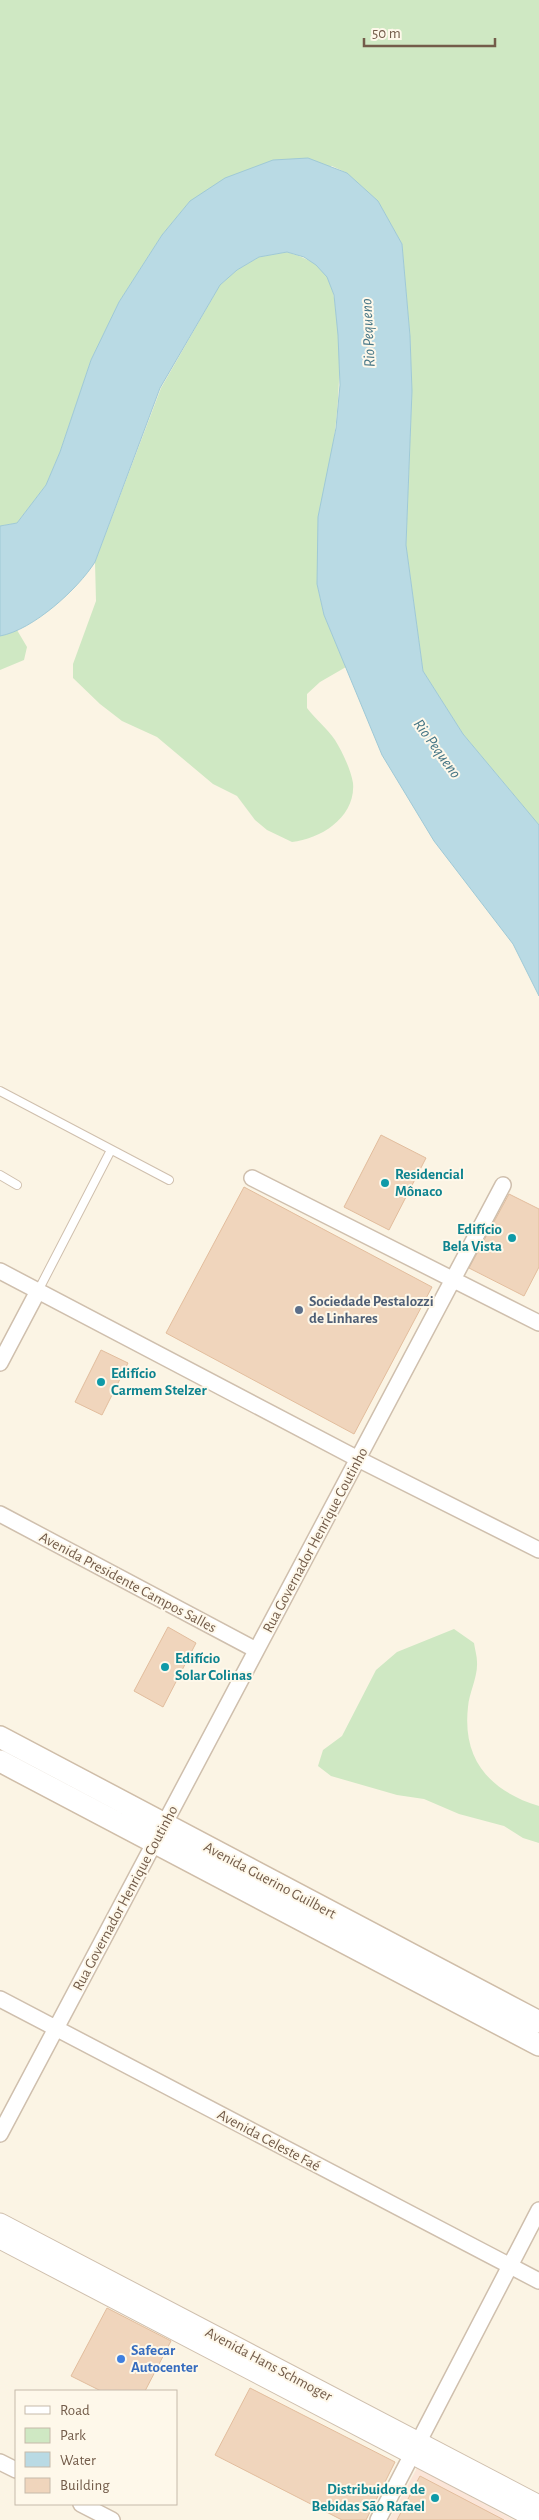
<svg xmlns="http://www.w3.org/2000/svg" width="539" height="2520" font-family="'Alegreya Sans',sans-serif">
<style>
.commercial{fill:#fbe5d8}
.green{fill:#cfe8c3}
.water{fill:#b9dae4;stroke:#9fc9d6}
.building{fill:#f0d5bc;stroke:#e2bd9d}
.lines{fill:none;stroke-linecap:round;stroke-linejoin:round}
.service-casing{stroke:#cfbfad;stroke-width:10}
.minor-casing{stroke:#cfbfad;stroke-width:18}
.tertiary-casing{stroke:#cfbfad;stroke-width:21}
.secondary-casing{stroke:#cfbda8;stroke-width:24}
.service{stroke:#fff;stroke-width:8}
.minor{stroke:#fff;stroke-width:15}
.tertiary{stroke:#fff;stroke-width:19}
.secondary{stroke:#fff;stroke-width:21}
.culture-dot{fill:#0f9aa8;stroke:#fef8ea;stroke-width:2}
.service-dot{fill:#5c6f8a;stroke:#fef8ea;stroke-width:2}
.shop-dot{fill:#3f7fe0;stroke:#fef8ea;stroke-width:2}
.labels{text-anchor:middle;stroke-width:4;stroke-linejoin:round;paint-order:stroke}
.culture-label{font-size:15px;font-weight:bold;fill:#0d838f;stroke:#fef8ea;text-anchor:start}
.service-label{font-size:15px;font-weight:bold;fill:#4e5e75;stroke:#fef8ea;text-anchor:start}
.street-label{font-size:15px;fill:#735c4a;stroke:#fef8ea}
.shop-label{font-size:15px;font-weight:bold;fill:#366cbe;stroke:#fef8ea;text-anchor:start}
.water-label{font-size:16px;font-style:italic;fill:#457585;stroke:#fef8ea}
</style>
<rect width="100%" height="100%" fill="#fbf4e4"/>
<!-- commercial -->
<path class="commercial" d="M417,2468L514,2520H389Z"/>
<!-- green -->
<path class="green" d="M0,0H539V825L463,734L423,671L406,545L412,391L410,336L402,244L378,201L347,173L332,166L190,201L162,235L119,302L91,360L60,452L46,485L17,523L0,526Z
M287,252C303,257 320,263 328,278C335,292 335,307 337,323C347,411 321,496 317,584L324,615L346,667L320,682L307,694V708C315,719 328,729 335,740C342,751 351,770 353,783C356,817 321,839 292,842L267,830L255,820L237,796L213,784L157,737L122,721L100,704L73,678V664L96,601L95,562L161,388L220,285L237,270L259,257Z
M17,630L27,647L24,660L0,670V636Z
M454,1629L474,1643C475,1650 477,1656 477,1662C478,1677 469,1693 468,1707C462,1760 490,1791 539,1806V1843L523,1838L504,1826L459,1814L424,1799L397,1795L331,1776L318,1766L323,1750L342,1736L376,1670L397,1652Z"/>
<!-- water -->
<path class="water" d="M308,158L347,173L378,201L402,244L410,336L412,391L406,545L423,671L463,734L539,825V996L513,944L434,841L382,755L324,615L317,584L318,517L336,428L340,385L338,335L334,295L327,277L316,265L304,257L287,252L259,257L237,270L220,285L160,388L95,562C78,589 33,630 0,636V526L17,523L46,485L60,452L91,360L119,302L162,235L190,201L225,178L273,160Z"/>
<!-- building -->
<path class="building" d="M381,1135L426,1158L389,1230L344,1207Z
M244,1187L432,1287L354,1434L166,1333Z
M509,1194L539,1209V1267L524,1296L469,1268Z
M101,1350L128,1363L102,1415L75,1402Z
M168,1627L196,1643L163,1707L134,1691Z
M107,2308L171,2341L145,2391H101L71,2376Z
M250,2388L395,2462L366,2520H342L215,2455Z
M420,2476L504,2520H397Z"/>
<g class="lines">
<defs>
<path id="service" d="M0,1091L169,1180
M0,1175L17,1185
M38,1291L111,1150"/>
<path id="minor" d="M252,1178L539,1323
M0,1271L358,1459L539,1550
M0,1363L38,1291
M0,1514L256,1650
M0,1999L539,2281
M0,2134L503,1185
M0,2462L16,2470
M81,2504L112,2520
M378,2520L539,2210"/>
<path id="tertiary" d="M0,2223L539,2505
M0,2239L538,2520"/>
<path id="secondary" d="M0,1737L539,2022
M0,1761L539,2045"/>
</defs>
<!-- service casing -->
<use href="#service" class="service-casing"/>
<!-- minor casing -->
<use href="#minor" class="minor-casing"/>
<!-- tertiary casing -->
<use href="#tertiary" class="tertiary-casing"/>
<!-- secondary casing -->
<use href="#secondary" class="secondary-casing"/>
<!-- service -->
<use href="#service" class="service"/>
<!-- minor -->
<use href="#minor" class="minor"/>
<!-- tertiary -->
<use href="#tertiary" class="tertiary"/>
<!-- secondary -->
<use href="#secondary" class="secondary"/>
</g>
<!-- markers -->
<g class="culture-dot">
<circle cx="385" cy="1183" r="5"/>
<circle cx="512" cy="1238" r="5"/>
<circle cx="101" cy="1382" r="5"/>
<circle cx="165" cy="1667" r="5"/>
<circle cx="435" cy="2498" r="5"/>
</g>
<circle class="service-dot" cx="299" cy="1310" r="5"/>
<circle class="shop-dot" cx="121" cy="2359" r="5"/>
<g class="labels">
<!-- culture labels -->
<g class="culture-label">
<text x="395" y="1179">Residencial<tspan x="395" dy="17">Mônaco</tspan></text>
<text x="502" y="1234" text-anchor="end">Edifício<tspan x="502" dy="17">Bela Vista</tspan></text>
<text x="111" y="1378">Edifício<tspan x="111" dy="17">Carmem Stelzer</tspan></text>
<text x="175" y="1663">Edifício<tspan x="175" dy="17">Solar Colinas</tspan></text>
<text x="425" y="2494" text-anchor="end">Distribuidora de<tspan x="425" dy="17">Bebidas São Rafael</tspan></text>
</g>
<!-- service labels -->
<g class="service-label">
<text x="309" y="1306">Sociedade Pestalozzi<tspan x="309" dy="17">de Linhares</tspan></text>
</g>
<!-- street labels -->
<g class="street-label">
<text transform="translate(315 1540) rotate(-62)" y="5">Rua Governador Henrique Coutinho</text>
<text transform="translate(128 1582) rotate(28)" y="5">Avenida Presidente Campos Salles</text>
<text transform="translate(270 1880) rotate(28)" y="5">Avenida Guerino Guilbert</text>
<text transform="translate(125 1898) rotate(-62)" y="5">Rua Governador Henrique Coutinho</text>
<text transform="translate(269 2140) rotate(28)" y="5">Avenida Celeste Faé</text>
<text transform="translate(269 2364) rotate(28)" y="5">Avenida Hans Schmoger</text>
</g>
<!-- shop labels -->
<g class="shop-label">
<text x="131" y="2355">Safecar<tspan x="131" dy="17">Autocenter</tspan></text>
</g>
<!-- water labels -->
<g class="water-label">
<text transform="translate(367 333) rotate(-93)" y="6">Rio Pequeno</text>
<text transform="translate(438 748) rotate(54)" y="6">Rio Pequeno</text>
</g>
</g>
<!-- legend -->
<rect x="15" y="2390" width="162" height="115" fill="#fef8ea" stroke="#c6baaa"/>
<rect x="25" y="2406" width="25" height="8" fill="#ffffff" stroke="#c6baaa"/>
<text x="60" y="2415" font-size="15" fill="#735c4a">Road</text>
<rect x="25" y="2428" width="25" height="15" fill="#cfe8c3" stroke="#c6baaa"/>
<text x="60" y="2440" font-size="15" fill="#735c4a">Park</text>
<rect x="25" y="2452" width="25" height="15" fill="#b9dae4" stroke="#c6baaa"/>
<text x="60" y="2465" font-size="15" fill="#735c4a">Water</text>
<rect x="25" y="2478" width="25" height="15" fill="#f0d5bc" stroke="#c6baaa"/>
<text x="60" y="2490" font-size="15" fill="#735c4a">Building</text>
<!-- scale -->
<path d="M364 38v8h131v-8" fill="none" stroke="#735c4a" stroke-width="2.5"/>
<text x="372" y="38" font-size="15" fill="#735c4a" stroke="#fef8ea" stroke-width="4" paint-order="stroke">50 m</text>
</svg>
